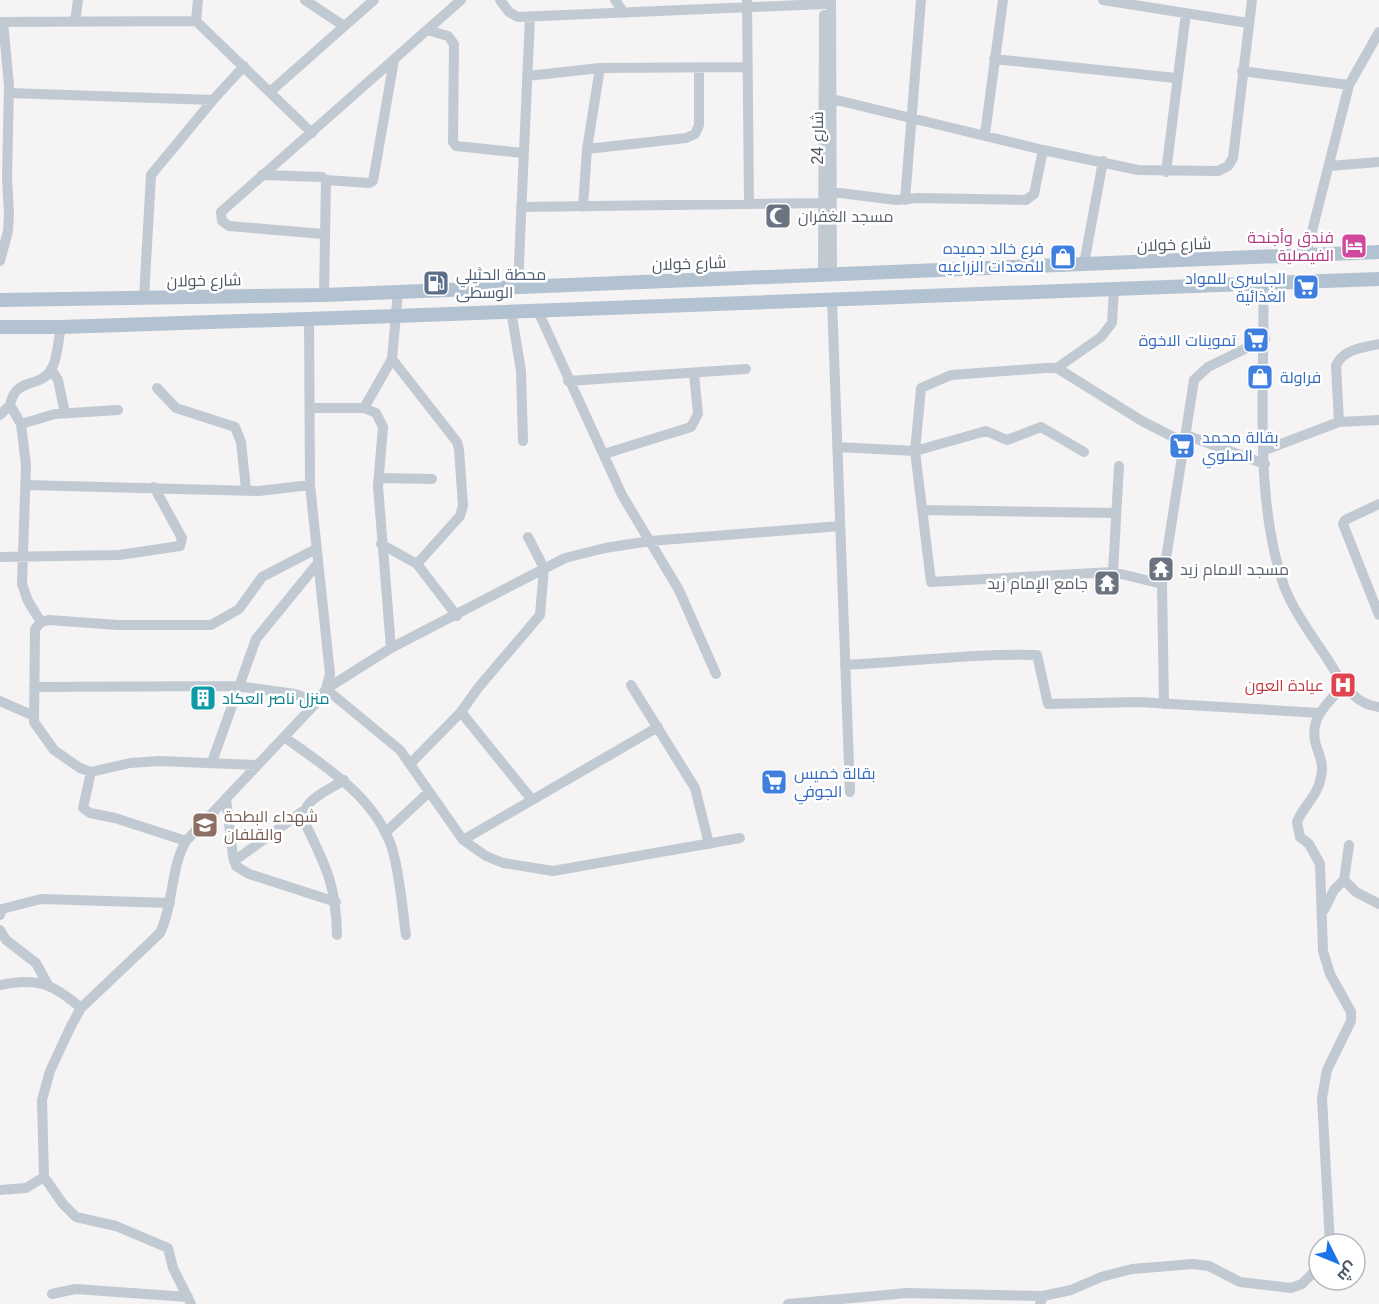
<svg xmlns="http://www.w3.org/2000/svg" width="1379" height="1304" font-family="Arial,Cairo,sans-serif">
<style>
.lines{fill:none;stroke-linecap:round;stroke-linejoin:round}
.minor{stroke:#c1cad2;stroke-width:10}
.major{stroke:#b3c2d1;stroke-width:14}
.labels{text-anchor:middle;stroke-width:5;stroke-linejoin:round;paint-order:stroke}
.street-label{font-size:16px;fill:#4a5661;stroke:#fff}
.worship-label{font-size:16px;fill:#5b616d;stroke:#fff;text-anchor:start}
.hotel-label{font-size:16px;fill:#b23c85;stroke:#fff;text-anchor:end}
.shop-label{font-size:16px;fill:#366cbe;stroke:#fff;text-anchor:end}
.service-label{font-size:16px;fill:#4e5e75;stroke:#fff;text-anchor:start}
.health-label{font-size:16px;fill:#be3a42;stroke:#fff;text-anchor:end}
.culture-label{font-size:16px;fill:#0d838f;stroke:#fff;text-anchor:start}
.education-label{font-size:16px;fill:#785e54;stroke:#fff;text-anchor:start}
</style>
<rect width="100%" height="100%" fill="#f5f3f3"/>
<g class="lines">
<!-- minor -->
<path class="minor" d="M305,0L344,26
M500,0L509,12L518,17L824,4
M615,0L624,13
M747,0L749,203
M831,0L832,276
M1103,0L1248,23
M196,21L198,0
M0,22L196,21L312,133
M75,22L78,0
M427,30L448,36L454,44L453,142L456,146L523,153
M994,59L1176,78
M1242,71L1349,85
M527,76L600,68L748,67
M271,91L374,0
M9,93L213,100L244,66
M824,97L1043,150L1138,170L1218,171L1228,166L1233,158L1252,0
M985,134L1003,0
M587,149L686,138L695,134L699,125V68
M1329,166L1379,162
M1166,172L1186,13
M262,175L322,177L326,180L369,183L373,181L394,60
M832,192L896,200L918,198L1026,200L1034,194L1043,150
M905,200L921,0
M521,207L823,203
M583,207L587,149L600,68
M323,234L229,226L222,221L221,212L461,0
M1306,255L1349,85L1379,32
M0,261L8,231L9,214L7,178L9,85L3,22
M1084,264L1103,161
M823,276L824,15
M1263,283C1266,379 1252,494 1284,586C1294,612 1313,637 1328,660C1341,680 1353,705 1379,707
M518,285L530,17
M324,295L326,180
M144,298L151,175L213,100
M832,300L850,792
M537,309L622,495L679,590L716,674
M511,310L521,371L523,441
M392,359L457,442L459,449L463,506L460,516L417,564
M1057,368L1101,337L1112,323L1114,289
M51,369L58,380L65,413
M568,381L746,369
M157,388L176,408L235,427L241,442L246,489
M310,408H364L376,413L383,427L378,486L391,648
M364,408L392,359L398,291
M0,415L10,405
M1339,422L1336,366C1343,349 1362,348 1379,344
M21,424L55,414L118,410
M1186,435L1265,464
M837,447L915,451L921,388L951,375L1046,368H1057L1142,421L1185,443
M1265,450L1339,422L1379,420
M1084,452L1041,427L1007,440L986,431L915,451L931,582L1113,572L1119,466
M604,454L691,427L698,414L694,374
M379,478L432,479
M25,485L259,491L310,485
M1379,504L1345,520L1343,524L1379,615
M922,510L1116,513
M381,544L417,564L457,616
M0,557L119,555L180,546L182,538L154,487
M1113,572L1162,584L1164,704
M1162,584L1194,380L1208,367L1265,339
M41,622L28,601L22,584L26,465L21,424L10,405C16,376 39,389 51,370C58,359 58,340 61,327
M845,665C909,662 973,653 1037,655L1048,704L1139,702L1320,713
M631,685L695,788L709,844
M34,687L237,686L295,694L317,702
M326,689L391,648L565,558L605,548L650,541L840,526
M326,689L400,750L463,840L486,856L503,863L553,871L740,838
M0,701L34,716
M461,712L532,800
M284,737C326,767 375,797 392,848C400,875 402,906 406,935
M212,762L256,639L318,563
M410,764L461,712L478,688L540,615L544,568L528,537
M256,765L159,761L130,763L91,772L80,768L54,750L34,722L35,629L41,622L49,620L118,625H211L239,609L262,577L316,549
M91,772L83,808L90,813L115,818L186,841
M226,798L233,856L236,866L249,874L336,902
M385,833L429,792
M463,840L658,727
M234,861L303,811
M1344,880L1356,892L1379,904
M1324,910L1334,890L1344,880L1349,845
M0,915L2,909L41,899L170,903
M0,930L6,940L36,963L48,985
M337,935C336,882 325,865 303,819C303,799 329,790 344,780
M0,985C38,977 53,984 81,1008
M0,1190L26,1188L44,1177
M1330,1244L1322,1098L1327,1070L1351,1021V1012L1330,974L1323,951L1320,864L1309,844L1300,837L1297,822C1303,806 1318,796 1321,777C1324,765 1320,757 1316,745C1308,718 1328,703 1344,685
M52,1294L75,1289L188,1297
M191,1304L173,1268L168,1248L116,1226L76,1217L63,1204L44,1177L42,1100L50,1071L71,1026L81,1008L160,933C174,904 170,869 186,841L317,702L326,689L330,674L310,485L309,318
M788,1304L907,1293L1043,1296
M1040,1304L1043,1296L1071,1290L1101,1277L1132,1269L1193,1264L1209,1266L1240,1282L1291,1288L1302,1284L1319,1267"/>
<!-- major -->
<path class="major" d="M0,300L324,295L1379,252
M0,327H61L396,316L1379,279"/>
</g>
<!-- icons -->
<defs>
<symbol id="mosque-square" viewBox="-11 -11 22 22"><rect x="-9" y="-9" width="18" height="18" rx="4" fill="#6b7280" stroke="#fff"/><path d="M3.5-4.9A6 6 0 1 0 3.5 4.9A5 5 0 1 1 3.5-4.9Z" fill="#fff"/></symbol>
<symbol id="hotel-square" viewBox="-11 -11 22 22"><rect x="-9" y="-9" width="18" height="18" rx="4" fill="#d1479c" stroke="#fff"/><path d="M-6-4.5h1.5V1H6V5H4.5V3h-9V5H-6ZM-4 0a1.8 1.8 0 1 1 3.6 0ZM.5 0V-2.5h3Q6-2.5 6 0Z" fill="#fff"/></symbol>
<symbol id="shop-square" viewBox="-11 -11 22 22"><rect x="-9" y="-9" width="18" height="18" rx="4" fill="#3f7fe0" stroke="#fff"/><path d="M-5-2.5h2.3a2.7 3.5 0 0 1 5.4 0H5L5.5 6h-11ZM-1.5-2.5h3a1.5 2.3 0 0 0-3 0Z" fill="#fff"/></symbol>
<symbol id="fuel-square" viewBox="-11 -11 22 22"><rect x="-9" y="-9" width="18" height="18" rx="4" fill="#5c6f8a" stroke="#fff"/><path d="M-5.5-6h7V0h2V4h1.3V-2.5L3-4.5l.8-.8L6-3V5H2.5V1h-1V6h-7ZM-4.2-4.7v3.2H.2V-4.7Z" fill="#fff"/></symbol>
<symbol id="supermarket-square" viewBox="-11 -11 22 22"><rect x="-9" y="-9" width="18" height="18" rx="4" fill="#3f7fe0" stroke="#fff"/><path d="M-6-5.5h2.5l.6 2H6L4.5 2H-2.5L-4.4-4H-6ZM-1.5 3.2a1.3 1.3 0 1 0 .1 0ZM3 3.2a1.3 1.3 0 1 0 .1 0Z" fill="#fff"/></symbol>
<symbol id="temple-square" viewBox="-11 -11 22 22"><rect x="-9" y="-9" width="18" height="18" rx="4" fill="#6b7280" stroke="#fff"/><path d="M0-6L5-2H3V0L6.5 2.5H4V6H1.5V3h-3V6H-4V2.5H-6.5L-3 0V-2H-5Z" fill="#fff"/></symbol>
<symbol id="hospital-square" viewBox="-11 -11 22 22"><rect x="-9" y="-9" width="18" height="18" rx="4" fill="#e0444e" stroke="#fff"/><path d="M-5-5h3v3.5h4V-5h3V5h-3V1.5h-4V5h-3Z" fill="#fff"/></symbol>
<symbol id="building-square" viewBox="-11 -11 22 22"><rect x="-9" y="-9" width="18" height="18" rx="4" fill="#0f9aa8" stroke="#fff"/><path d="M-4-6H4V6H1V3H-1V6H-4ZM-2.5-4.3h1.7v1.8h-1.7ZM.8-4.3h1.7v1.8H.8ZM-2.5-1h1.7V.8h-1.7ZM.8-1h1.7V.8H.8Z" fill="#fff"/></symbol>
<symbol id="school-square" viewBox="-11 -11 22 22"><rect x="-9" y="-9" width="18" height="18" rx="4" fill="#8d6e63" stroke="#fff"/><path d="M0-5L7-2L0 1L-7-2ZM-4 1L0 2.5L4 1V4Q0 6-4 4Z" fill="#fff"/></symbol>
</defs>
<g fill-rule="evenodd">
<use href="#mosque-square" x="763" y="201" width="30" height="30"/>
<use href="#hotel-square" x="1339" y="231" width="30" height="30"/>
<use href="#shop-square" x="1048" y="242" width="30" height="30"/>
<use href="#fuel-square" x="421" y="268" width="30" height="30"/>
<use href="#supermarket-square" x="1291" y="272" width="30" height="30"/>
<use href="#supermarket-square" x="1241" y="325" width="30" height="30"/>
<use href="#shop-square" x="1245" y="362" width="30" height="30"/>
<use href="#supermarket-square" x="1167" y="431" width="30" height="30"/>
<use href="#temple-square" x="1146" y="554" width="30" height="30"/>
<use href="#temple-square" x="1092" y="568" width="30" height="30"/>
<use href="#hospital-square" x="1328" y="670" width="30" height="30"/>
<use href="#building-square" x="188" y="683" width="30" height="30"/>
<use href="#supermarket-square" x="759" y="767" width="30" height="30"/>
<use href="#school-square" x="190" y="810" width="30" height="30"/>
</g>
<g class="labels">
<!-- street labels -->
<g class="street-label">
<text transform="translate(817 138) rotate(-90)" y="6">شارع 24</text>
<text transform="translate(1174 244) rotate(-2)" y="6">شارع خولان</text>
<text transform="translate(689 263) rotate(-2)" y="6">شارع خولان</text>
<text transform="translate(204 280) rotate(-1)" y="6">شارع خولان</text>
</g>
<!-- worship labels -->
<g class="worship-label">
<text x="798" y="222">مسجد الغفران</text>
<text x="1180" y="575">مسجد الامام زيد</text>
<text x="1088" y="589" text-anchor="end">جامع الإمام زيد</text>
</g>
<!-- hotel labels -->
<g class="hotel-label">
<text x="1334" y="243">فندق وأجنحة<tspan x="1334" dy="18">الفيصلية</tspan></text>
</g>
<!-- shop labels -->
<g class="shop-label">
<text x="1044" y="254">فرع خالد جميده<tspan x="1044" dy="18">للمعدات الزراعيه</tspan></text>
<text x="1286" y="284">الجاسري للمواد<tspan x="1286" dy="18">الغذائية</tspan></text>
<text x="1236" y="346">تموينات الاخوة</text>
<text x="1280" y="383" text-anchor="start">فراولة</text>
<text x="1202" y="443" text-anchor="start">بقالة محمد<tspan x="1202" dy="18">الصلوي</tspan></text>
<text x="794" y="779" text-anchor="start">بقالة خميس<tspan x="794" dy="18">الجوفي</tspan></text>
</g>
<!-- service labels -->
<g class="service-label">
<text x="456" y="280">محطة الحثيلي<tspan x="456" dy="18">الوسطى</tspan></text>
</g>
<!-- health labels -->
<g class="health-label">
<text x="1324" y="691">عيادة العون</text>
</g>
<!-- culture labels -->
<g class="culture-label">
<text x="222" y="704">منزل ناصر العكاد</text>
</g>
<!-- education labels -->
<g class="education-label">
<text x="224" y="822">شهداء البطحة<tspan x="224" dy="18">والقلفان</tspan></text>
</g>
</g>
<!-- north arrow -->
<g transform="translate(1337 1262) rotate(133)"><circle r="28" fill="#ffffff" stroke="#b7bbc0" stroke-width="1.5"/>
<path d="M0-4.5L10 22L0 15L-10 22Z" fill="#1a73e8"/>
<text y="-9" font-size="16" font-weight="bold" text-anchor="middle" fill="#4a5661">ش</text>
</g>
</svg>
